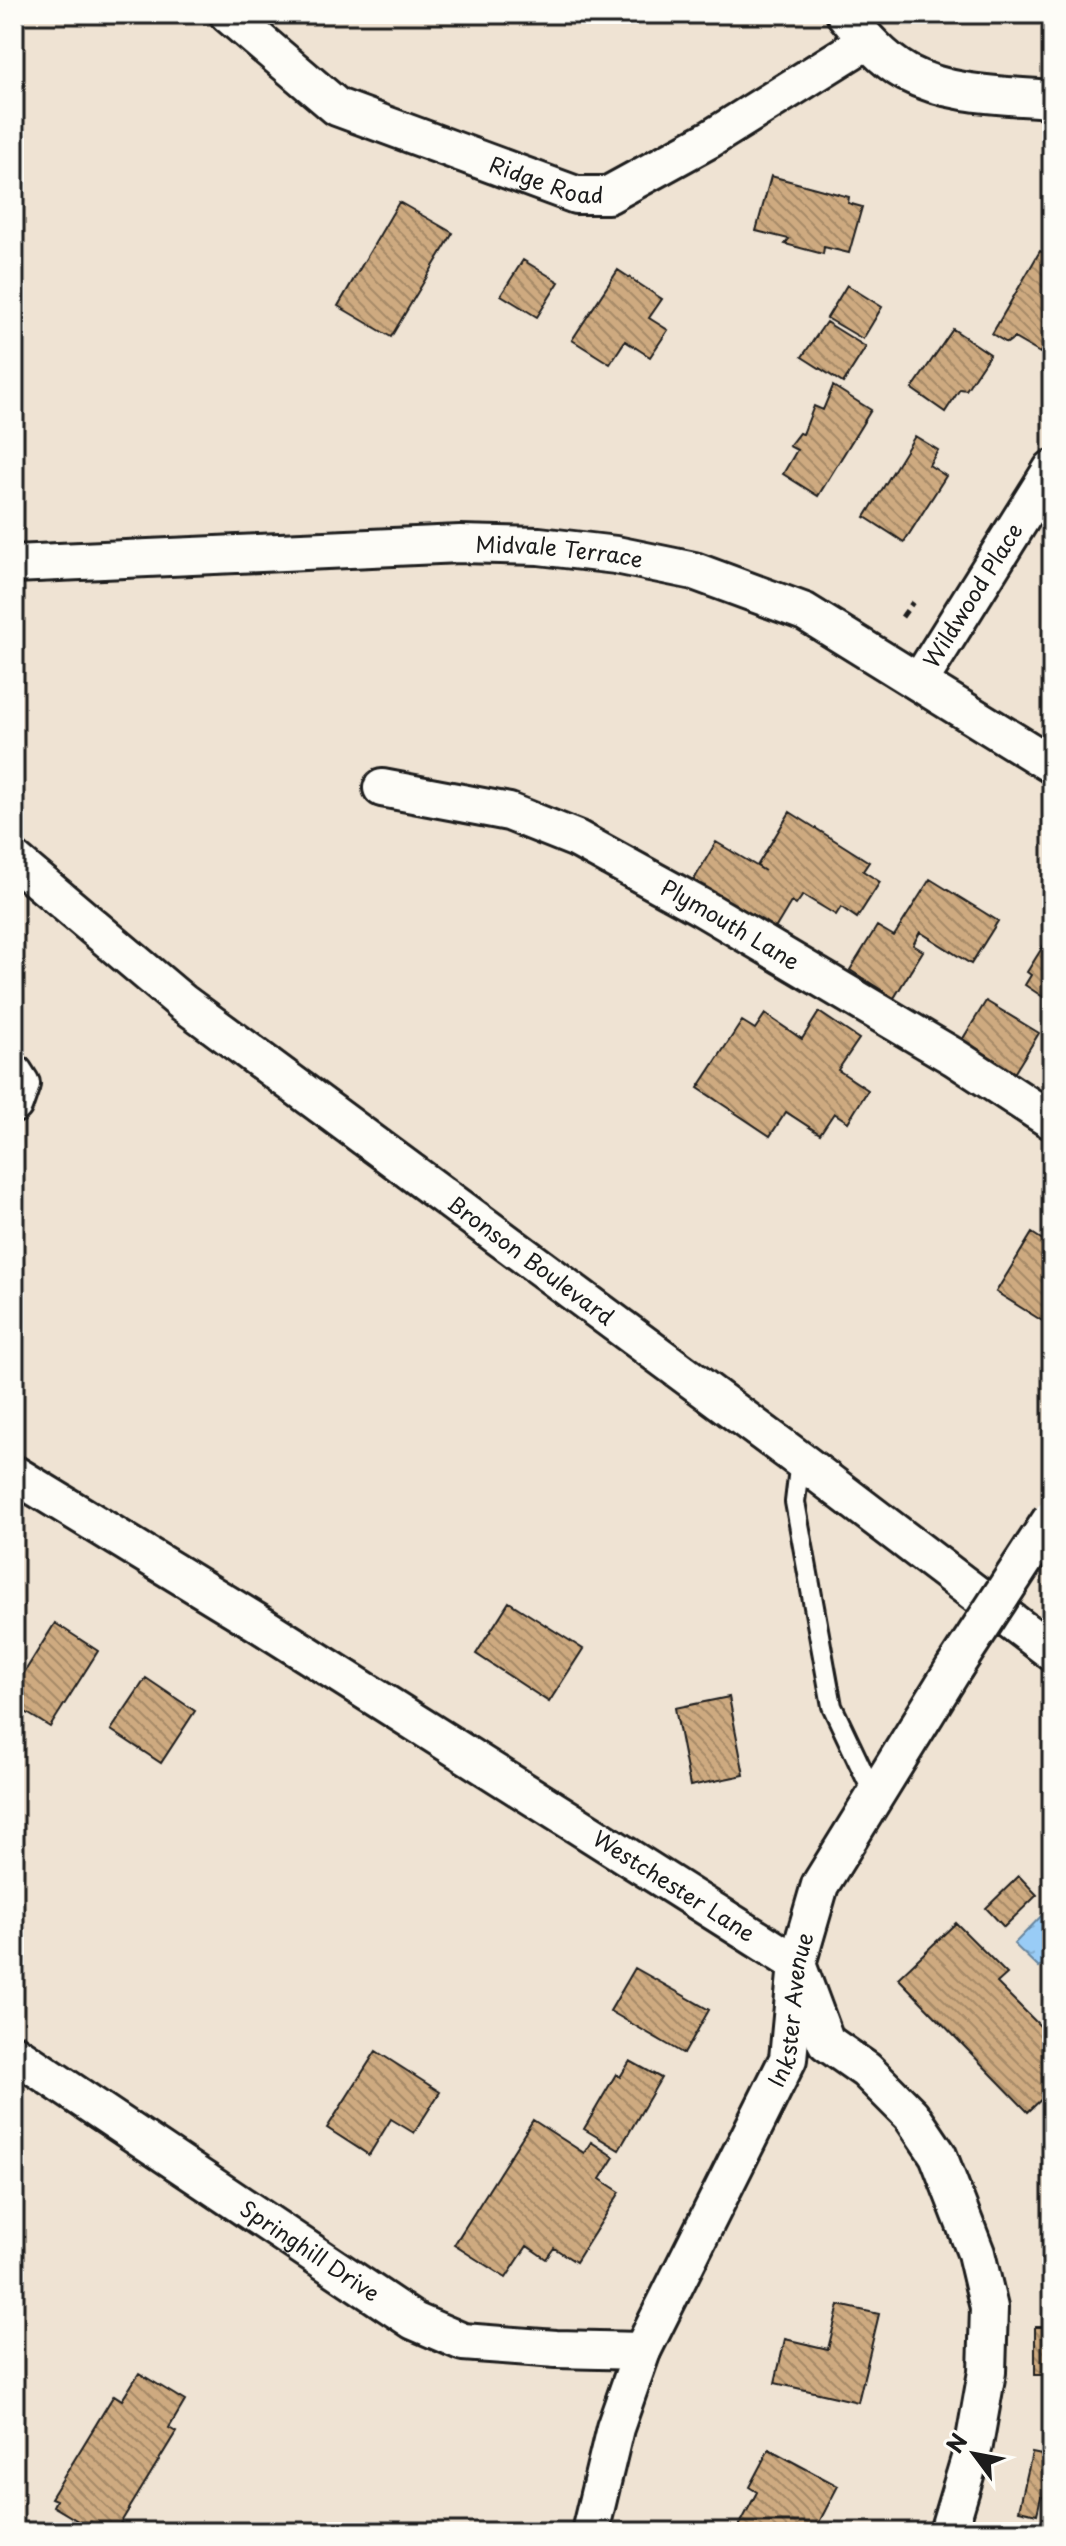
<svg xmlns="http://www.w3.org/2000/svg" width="1066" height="2546" font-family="'Playpen Sans',sans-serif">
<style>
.water{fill:url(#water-ripples);stroke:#67869f;stroke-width:2}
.building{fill:url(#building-back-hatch);stroke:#1c1c1c;stroke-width:2}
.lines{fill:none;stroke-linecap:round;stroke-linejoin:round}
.service-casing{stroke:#1c1c1c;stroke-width:24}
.minor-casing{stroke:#1c1c1c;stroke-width:42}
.path{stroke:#1c1c1c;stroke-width:5;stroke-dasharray:8 6;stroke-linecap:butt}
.service{stroke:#fdfcf7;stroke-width:18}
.minor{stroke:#fdfcf7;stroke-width:36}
.minor-bridge-casing{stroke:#1c1c1c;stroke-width:42;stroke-linecap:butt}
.minor-bridge{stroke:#fdfcf7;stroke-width:36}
.labels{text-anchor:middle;stroke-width:7;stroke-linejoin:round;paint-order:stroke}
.street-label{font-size:22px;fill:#1c1c1c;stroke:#fdfcf7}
</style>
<defs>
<pattern id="water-ripples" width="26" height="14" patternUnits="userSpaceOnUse" patternTransform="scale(2)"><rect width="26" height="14" fill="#99ccf6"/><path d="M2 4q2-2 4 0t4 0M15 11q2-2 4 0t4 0" fill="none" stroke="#83afd2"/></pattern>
<pattern id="building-back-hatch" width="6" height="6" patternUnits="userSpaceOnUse" patternTransform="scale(2)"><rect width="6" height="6" fill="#ceaa80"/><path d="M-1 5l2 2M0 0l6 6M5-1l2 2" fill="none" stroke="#a68a68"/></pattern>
</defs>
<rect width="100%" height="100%" fill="#efe3d3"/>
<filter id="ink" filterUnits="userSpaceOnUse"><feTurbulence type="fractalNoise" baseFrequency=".0125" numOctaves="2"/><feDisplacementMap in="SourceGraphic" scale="16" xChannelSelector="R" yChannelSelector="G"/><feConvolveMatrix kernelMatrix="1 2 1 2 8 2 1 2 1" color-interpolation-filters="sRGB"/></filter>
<g filter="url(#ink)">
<!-- water -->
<path class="water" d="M1052,1905V1955L1039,1968L1014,1944Z"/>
<!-- building -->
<path class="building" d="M771,176L849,197L848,203L862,207L849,253L824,247L823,254L785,244L789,239L756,231Z
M399,202L453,233L391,337L338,306Z
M1052,249V332L1040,353L1014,338L1007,343L992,334L1040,251L1048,255Z
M523,260L559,282L537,317L501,295Z
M618,270L662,299L649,318L668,330L650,357L625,341L610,364L572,340Z
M847,285L882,307L863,339L827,318Z
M826,322L866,347L843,383L802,357Z
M953,329L990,354L966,390L960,389L945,412L912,389Z
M833,386L871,410L818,496L783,474L797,450L789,446L799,433L803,434L814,406L823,410Z
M915,436L938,450L929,465L946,476L904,542L865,517Z
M790,812L869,862L863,871L880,882L857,918L841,907L836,915L803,895L796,905L791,902L770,937L692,883L716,842L765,871L757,866Z
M930,879L998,921L971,964L920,932L913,945L923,951L894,998L850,970L877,926L894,936Z
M1052,932V1003L1025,985L1031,975L1027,972Z
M986,1001L1039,1033L1012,1077L959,1045Z
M819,1012L859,1039L838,1070L868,1090L848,1122L834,1113L820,1134L786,1112L770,1136L698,1088L742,1021L755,1029L765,1014L802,1039Z
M1032,1233L1052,1246V1327L996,1292Z
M509,1602L583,1649L549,1702L476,1654Z
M55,1623L98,1651L50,1727L14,1705V1689Z
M146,1678L195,1711L161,1763L111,1730Z
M729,1697L744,1775L690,1786L675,1708Z
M1019,1876L1037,1895L1004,1927L986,1908Z
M956,1923L1007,1974L997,1983L1052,2038V2096L1049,2092L1028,2112L898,1978Z
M635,1968L709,2010L684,2054L610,2011Z
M376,2051L440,2092L414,2133L391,2119L369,2155L327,2128Z
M630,2061L661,2078L619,2150L584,2129L616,2074L620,2077Z
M533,2120L584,2153L591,2142L614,2157L600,2179L620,2192L576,2262L554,2248L546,2259L527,2246L506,2278L454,2245Z
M839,2305L879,2314L858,2402L775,2383L785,2339L828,2349Z
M1035,2327H1052V2375H1035Z
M139,2373L185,2401L169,2428L176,2432L115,2532H107L91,2522L88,2527L53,2506L56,2500L51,2498L114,2395L122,2400Z
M769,2449L838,2486L814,2532H736L757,2492L749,2487Z
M1032,2453L1052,2457V2499L1041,2497L1037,2514L1019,2510Z"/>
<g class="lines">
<defs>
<path id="service" d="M800,1460L795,1502L832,1706L874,1795"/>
<g id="minor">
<path id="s1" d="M228,14L337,107L576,195H608L710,139L867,41"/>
<path d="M845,14C862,35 883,60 907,73C951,96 1004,95 1052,99"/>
<path id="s2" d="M14,564L460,544L539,546L616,555L694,571L805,612L1052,765"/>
<path id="s3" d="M919,682L1052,469"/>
<path id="s4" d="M382,788L509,812L577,839L701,907L954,1057L1052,1121"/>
<path id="s5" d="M14,860L182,1002L800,1460L1052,1652"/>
<path d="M14,1073L21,1084L14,1104"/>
<path id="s6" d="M14,1474L258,1623L797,1964L826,2042L866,2070L911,2115L938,2155L976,2253L989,2308L987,2372L974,2445L948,2532"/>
<path id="s7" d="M14,2053L414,2321L463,2342L556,2349L642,2351"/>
<path id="s8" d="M590,2532L615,2428L642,2351L788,2059L797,1964L820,1885L954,1668"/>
</g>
</defs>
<!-- service casing -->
<use href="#service" class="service-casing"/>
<!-- minor casing -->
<use href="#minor" class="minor-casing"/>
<!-- path -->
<path class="path" d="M902,617L913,602"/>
<!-- service -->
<use href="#service" class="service"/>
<!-- minor -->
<use href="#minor" class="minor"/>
<defs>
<path id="minor-bridge" d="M954,1668L1052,1518"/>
</defs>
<!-- minor-bridge casing -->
<use href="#minor-bridge" class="minor-bridge-casing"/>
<!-- minor-bridge -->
<use href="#minor-bridge" class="minor-bridge"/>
</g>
</g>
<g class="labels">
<!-- street labels -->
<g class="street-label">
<text dy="8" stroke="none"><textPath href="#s1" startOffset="366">Ridge Road</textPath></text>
<text dy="8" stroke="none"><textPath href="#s2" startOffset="546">Midvale Terrace</textPath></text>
<text dy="8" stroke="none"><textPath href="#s3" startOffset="102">Wildwood Place</textPath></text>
<text dy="8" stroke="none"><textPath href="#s4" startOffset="378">Plymouth Lane</textPath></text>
<text dy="8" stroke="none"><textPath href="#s5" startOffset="654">Bronson Boulevard</textPath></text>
<text dy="8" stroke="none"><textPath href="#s6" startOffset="778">Westchester Lane</textPath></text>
<text dy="8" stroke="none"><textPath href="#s8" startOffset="564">Inkster Avenue</textPath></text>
<text dy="8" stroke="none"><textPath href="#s7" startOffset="356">Springhill Drive</textPath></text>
</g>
</g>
<!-- margin -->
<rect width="1066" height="2546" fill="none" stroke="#fdfcf7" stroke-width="48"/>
<rect x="24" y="24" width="1018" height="2498" fill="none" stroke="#1c1c1c" stroke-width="3" filter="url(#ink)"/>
<!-- north arrow -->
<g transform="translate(974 2454) rotate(302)" stroke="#fdfcf7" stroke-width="6" paint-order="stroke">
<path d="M0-6L14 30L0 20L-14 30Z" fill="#1c1c1c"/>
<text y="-12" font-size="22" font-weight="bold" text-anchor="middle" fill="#1c1c1c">N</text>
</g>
</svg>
